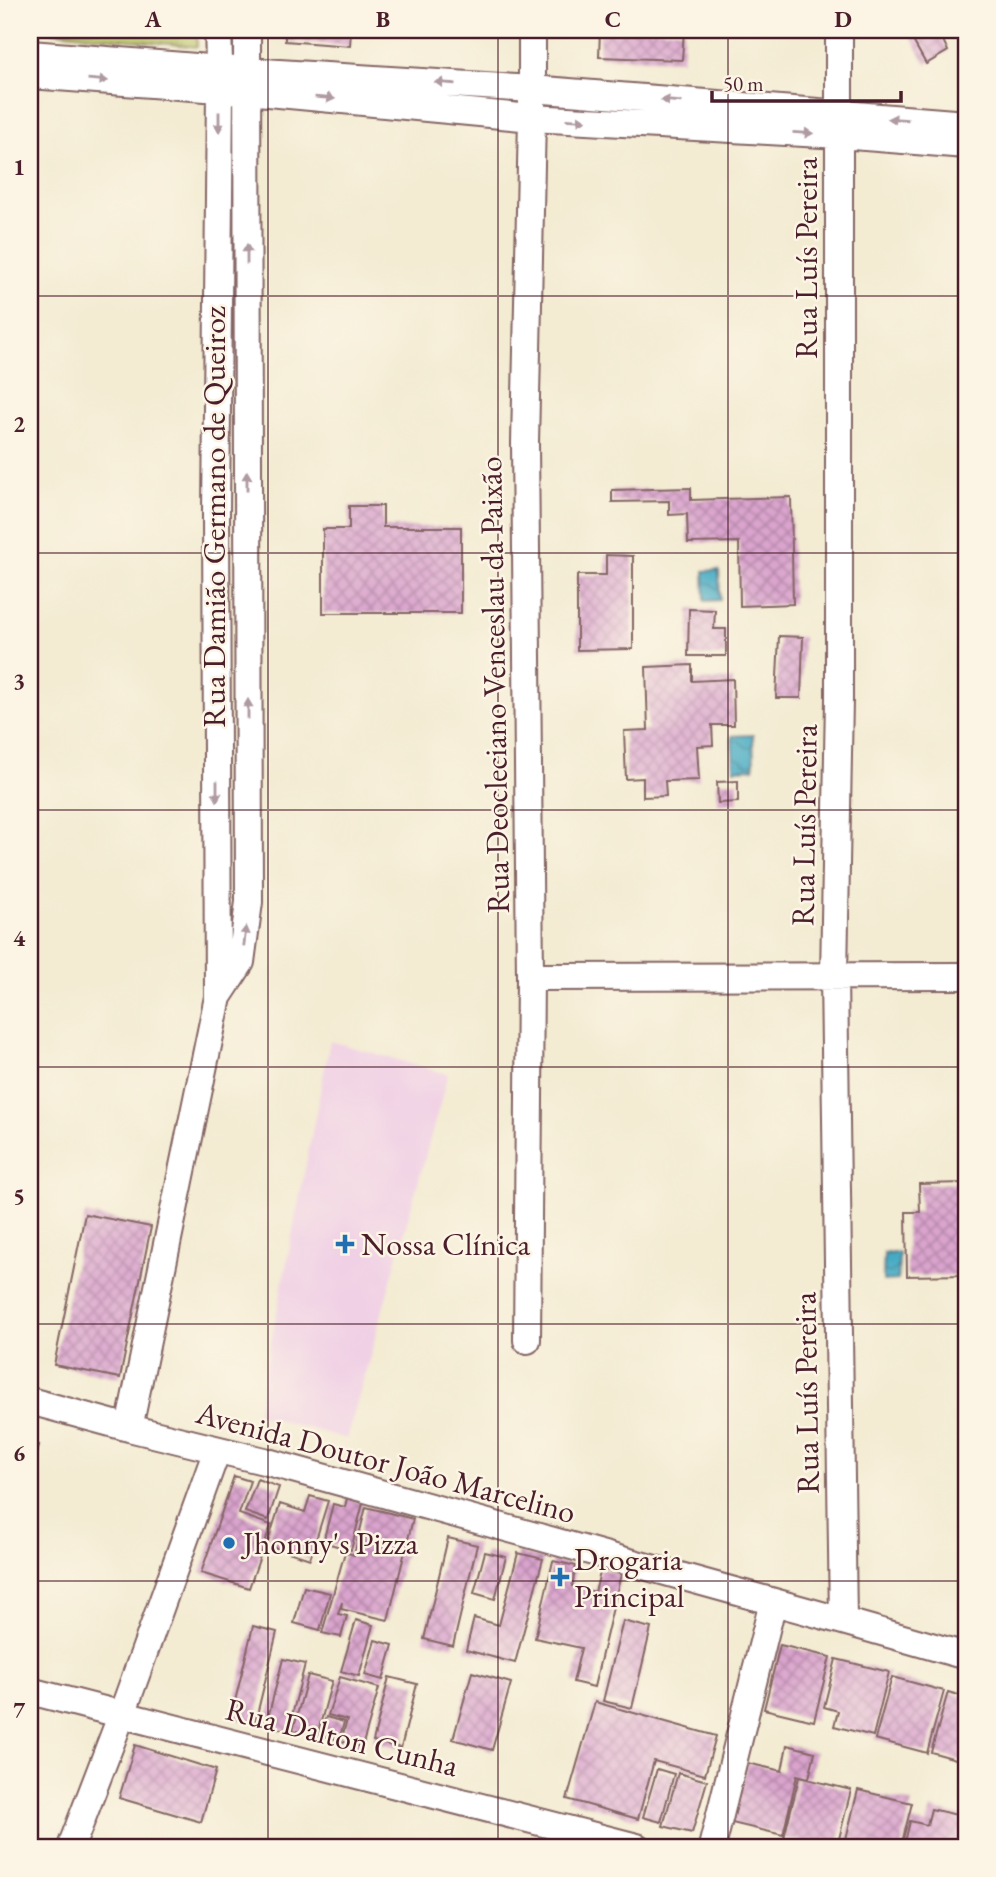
<svg xmlns="http://www.w3.org/2000/svg" width="996" height="1877" font-family="'EB Garamond',serif">
<style>
.built{fill:#f0d0e5}
.grass{fill:url(#grass-tufts);stroke:#817249;stroke-width:2}
.water{fill:url(#water-waves);stroke:#486578;stroke-width:2}
.building{fill:url(#building-cross-hatch)}
.lines{fill:none;stroke-linecap:round;stroke-linejoin:round}
.minor-casing{stroke:#856665;stroke-width:30}
.minor{stroke:#fff;stroke-width:26}
.oneway{fill:#ae9aa0}
.grid{fill:none;stroke:#4a1f2b;stroke-width:2;stroke-opacity:0.55}
.poi-dot{fill:#1f6fb2;stroke:#fcf5e5;stroke-width:2.5}
.labels{text-anchor:middle;stroke-width:5;stroke-linejoin:round;paint-order:stroke}
.street-label{font-size:32px;fill:#4a1f2b;stroke:#fcf5e5}
.poi-label{font-size:32px;fill:#4a1f2b;stroke:#fcf5e5;text-anchor:start}
.neatline{fill:none;stroke:#4a1f2b;stroke-width:2.5}
.grid-label{font-size:23px;text-anchor:middle;font-weight:bold;fill:#4a1f2b}
</style>
<defs>
<pattern id="grass-tufts" width="24" height="20" patternUnits="userSpaceOnUse" patternTransform="scale(1.75)"><rect width="24" height="20" fill="#b8c567"/><path d="M3 7l-1-3M5 7V3M7 7l1-3M15 17l-1-3M17 17v-4M19 17l1-3" fill="none" stroke="#989f55"/></pattern>
<pattern id="water-waves" width="16" height="10" patternUnits="userSpaceOnUse" patternTransform="scale(1.75)"><rect width="16" height="10" fill="#45abc4"/><path d="M0 5q4-4 8 0t8 0" fill="none" stroke="#3c8b9f"/></pattern>
<pattern id="building-cross-hatch" width="8" height="8" patternUnits="userSpaceOnUse" patternTransform="scale(1.75)"><rect width="8" height="8" fill="#daa4ce"/><path d="M0 0l8 8M0 8l8-8" fill="none" stroke="#b385a7"/></pattern>
</defs>
<rect width="100%" height="100%" fill="#fcf5e5"/>
<filter id="ink" filterUnits="userSpaceOnUse"><feTurbulence type="fractalNoise" baseFrequency=".0143" numOctaves="2"/><feDisplacementMap in="SourceGraphic" scale="14" xChannelSelector="R" yChannelSelector="G"/><feConvolveMatrix kernelMatrix="1 2 1 2 8 2 1 2 1" color-interpolation-filters="sRGB"/></filter>
<filter id="wash" filterUnits="userSpaceOnUse"><feTurbulence type="fractalNoise" baseFrequency=".00686" numOctaves="4" result="noise"/><feDisplacementMap in="SourceGraphic" scale="28" xChannelSelector="R" yChannelSelector="G"/><feGaussianBlur stdDeviation="1.57" result="paint"/><feColorMatrix in="noise" values="0 0 0 0 0 0 0 0 0 0 0 0 0 0 0 0 0 1.4 0 .05"/><feComposite in="paint" operator="in"/></filter>
<g filter="url(#wash)">
<rect width="100%" height="100%" fill="#f3ebd2"/>
<!-- built -->
<path class="built" d="M330,1041L448,1074L347,1439L257,1414Z"/>
<!-- grass -->
<path class="grass" d="M37,30H197V47Z"/>
<!-- water -->
<path class="water" d="M719,570L720,600L705,601L704,571Z
M753,735L754,768L734,769L732,736Z
M884,1253H899L898,1280L883,1281Z"/>
<g id="blocks">
<!-- building -->
<path class="building" d="M285,30H351L350,46L285,41Z
M600,30H684L682,60L599,57Z
M907,30H957L942,38L948,51L926,64Z
M691,488V500L791,497L793,604L740,606L739,542L688,543L687,514L669,515V501L612,502V490Z
M349,506H383V527H461V613H323V529H349Z
M606,555L633,556V649L577,650V575H606Z
M689,609L715,610L714,629H726V656H688Z
M779,636L803,637L801,698H776Z
M692,665V681L733,679L734,725H712L713,745L697,746L699,780L665,781L666,796L643,797V778L626,779L624,731L648,730L646,667Z
M738,781V802L718,803L717,782Z
M966,1183V1224H965L966,1275L907,1276L906,1212H920L919,1184Z
M85,1214L151,1227L120,1378L54,1365Z
M30,1443L39,1445L31,1475H30Z
M234,1476L250,1481L239,1514L271,1525L249,1588L201,1573Z
M257,1479L279,1487L268,1520L245,1512Z
M310,1496L328,1501L310,1559L267,1545L280,1504L305,1512Z
M347,1498L363,1503L351,1550L323,1542L333,1504L345,1507Z
M366,1507L413,1519L388,1620L341,1609L342,1602L338,1614L347,1616L341,1637L322,1633L345,1552L354,1555Z
M448,1538L477,1545L453,1646L424,1639Z
M485,1552L506,1557L495,1599L474,1593Z
M518,1553L543,1559L515,1663L466,1650L474,1618L499,1625Z
M553,1561L576,1566L572,1586L595,1592L601,1569L621,1574L594,1687L573,1682L581,1648L535,1638Z
M304,1587L330,1593L320,1630L294,1623Z
M356,1620L373,1625L359,1676L341,1671Z
M623,1621L651,1628L632,1708L603,1701Z
M253,1626L277,1632L255,1723L231,1718Z
M375,1640L393,1645L383,1680L365,1675Z
M780,1645L830,1657L814,1721L764,1709Z
M283,1659L305,1664L288,1731L266,1725Z
M836,1659L889,1672L873,1736L834,1726L838,1711L824,1707Z
M472,1672L511,1683L492,1750L453,1739Z
M308,1675L332,1681L317,1736L293,1730Z
M340,1677L379,1688L362,1747L341,1741L347,1720L328,1715Z
M389,1677L417,1684L401,1748L373,1741Z
M892,1677L944,1691L927,1753L875,1739Z
M948,1692L966,1697V1762L931,1752Z
M595,1702L716,1736L705,1775L654,1761L638,1819L567,1799Z
M326,1717L344,1722L339,1740L320,1735Z
M135,1745L216,1770L201,1822L119,1798Z
M787,1745L815,1752L809,1778L797,1775L783,1835L732,1823L747,1763L782,1771Z
M657,1769L674,1774L661,1822L643,1817Z
M678,1773L707,1781L692,1833L663,1826Z
M799,1777L851,1790L837,1847H826L784,1838Z
M858,1790L912,1803L901,1847H844Z
M931,1809L966,1817V1836L963,1847H904L910,1821L927,1825Z"/>
</g>
</g>
<g filter="url(#ink)">
<use href="#blocks" fill-opacity="0" stroke="#856665" stroke-width="2"/>
<g class="lines">
<defs>
<path id="minor" d="M839,30V699L834,976L843,1621
M30,54L247,71L532,89L966,124
M30,75L246,91L532,118L840,135L966,145
M530,977L966,976
M218,997L241,962L249,902L247,30
M527,1340L530,977L525,443L532,118V30
M30,1401L129,1428L264,1461L843,1621L966,1656
M129,1428L218,997L216,513L220,90L218,30
M30,1691L637,1847
M71,1847L122,1714L217,1450
M712,1847L773,1602"/>
</defs>
<!-- minor casing -->
<use href="#minor" class="minor-casing"/>
<!-- minor -->
<use href="#minor" class="minor"/>
</g>
<!-- one-way arrows -->
<defs><path id="oneway-solid" d="M-6-.8H1V-3.2L6.5 0L1 3.2V.8H-6Z" transform="scale(1.75)"/></defs>
<g class="oneway">
<use href="#oneway-solid" transform="translate(98 80) rotate(5)"/>
<use href="#oneway-solid" transform="translate(445 83) rotate(-176)"/>
<use href="#oneway-solid" transform="translate(325 98) rotate(5)"/>
<use href="#oneway-solid" transform="translate(671 101) rotate(-175)"/>
<use href="#oneway-solid" transform="translate(898 119) rotate(-176)"/>
<use href="#oneway-solid" transform="translate(576 120) rotate(3)"/>
<use href="#oneway-solid" transform="translate(219 122) rotate(90)"/>
<use href="#oneway-solid" transform="translate(803 133) rotate(3)"/>
<use href="#oneway-solid" transform="translate(247 254) rotate(-90)"/>
<use href="#oneway-solid" transform="translate(247 481) rotate(-90)"/>
<use href="#oneway-solid" transform="translate(248 709) rotate(-90)"/>
<use href="#oneway-solid" transform="translate(217 791) rotate(90)"/>
<use href="#oneway-solid" transform="translate(245 936) rotate(-83)"/>
</g>
</g>
<!-- grid -->
<path class="grid" d="M268,30V1847M498,30V1847M728,30V1847M30,296H966M30,553H966M30,810H966M30,1067H966M30,1324H966M30,1581H966"/>
<!-- markers -->
<g class="poi-dot">
<path d="M341.5 1233.5h7v7h7v7h-7v7h-7v-7h-7v-7h7z"/>
<circle cx="229" cy="1543" r="7"/>
<path d="M556.5 1566.5h7v7h7v7h-7v7h-7v-7h-7v-7h7z"/>
</g>
<g class="labels">
<!-- street labels -->
<g class="street-label">
<text transform="translate(806 258) rotate(-90)" y="11">Rua Luís Pereira</text>
<text transform="translate(214 517) rotate(-90)" y="11">Rua Damião Germano de Queiroz</text>
<text transform="translate(494 685) rotate(-91)" y="11">Rua Deocleciano Venceslau da Paixão</text>
<text transform="translate(804 825) rotate(-89)" y="11">Rua Luís Pereira</text>
<text transform="translate(806 1393) rotate(-91)" y="11">Rua Luís Pereira</text>
<text transform="translate(386 1462) rotate(15)" y="11">Avenida Doutor João Marcelino</text>
<text transform="translate(342 1737) rotate(14)" y="11">Rua Dalton Cunha</text>
</g>
<!-- poi labels -->
<g class="poi-label">
<text x="361" y="1255">Nossa Clínica</text>
<text x="243" y="1554">Jhonny's Pizza</text>
<text x="574" y="1570">Drogaria<tspan x="574" dy="37">Principal</tspan></text>
</g>
</g>
<!-- margin -->
<rect width="996" height="1877" fill="none" stroke="#fcf5e5" stroke-width="77"/>
<!-- scale -->
<path d="M712 91v10h189v-10" fill="none" stroke="#4a1f2b" stroke-width="3.5"/>
<text x="723" y="91" font-size="21" fill="#4a1f2b" stroke="#fcf5e5" stroke-width="5" paint-order="stroke">50 m</text>
<rect x="38" y="38" width="920" height="1801" class="neatline"/>
<g class="grid-label">
<text x="153" y="27">A</text>
<text x="383" y="27">B</text>
<text x="613" y="27">C</text>
<text x="843" y="27">D</text>
<text x="19" y="175">1</text>
<text x="19" y="432">2</text>
<text x="19" y="689">3</text>
<text x="19" y="946">4</text>
<text x="19" y="1204">5</text>
<text x="19" y="1461">6</text>
<text x="19" y="1718">7</text>
</g>
</svg>
